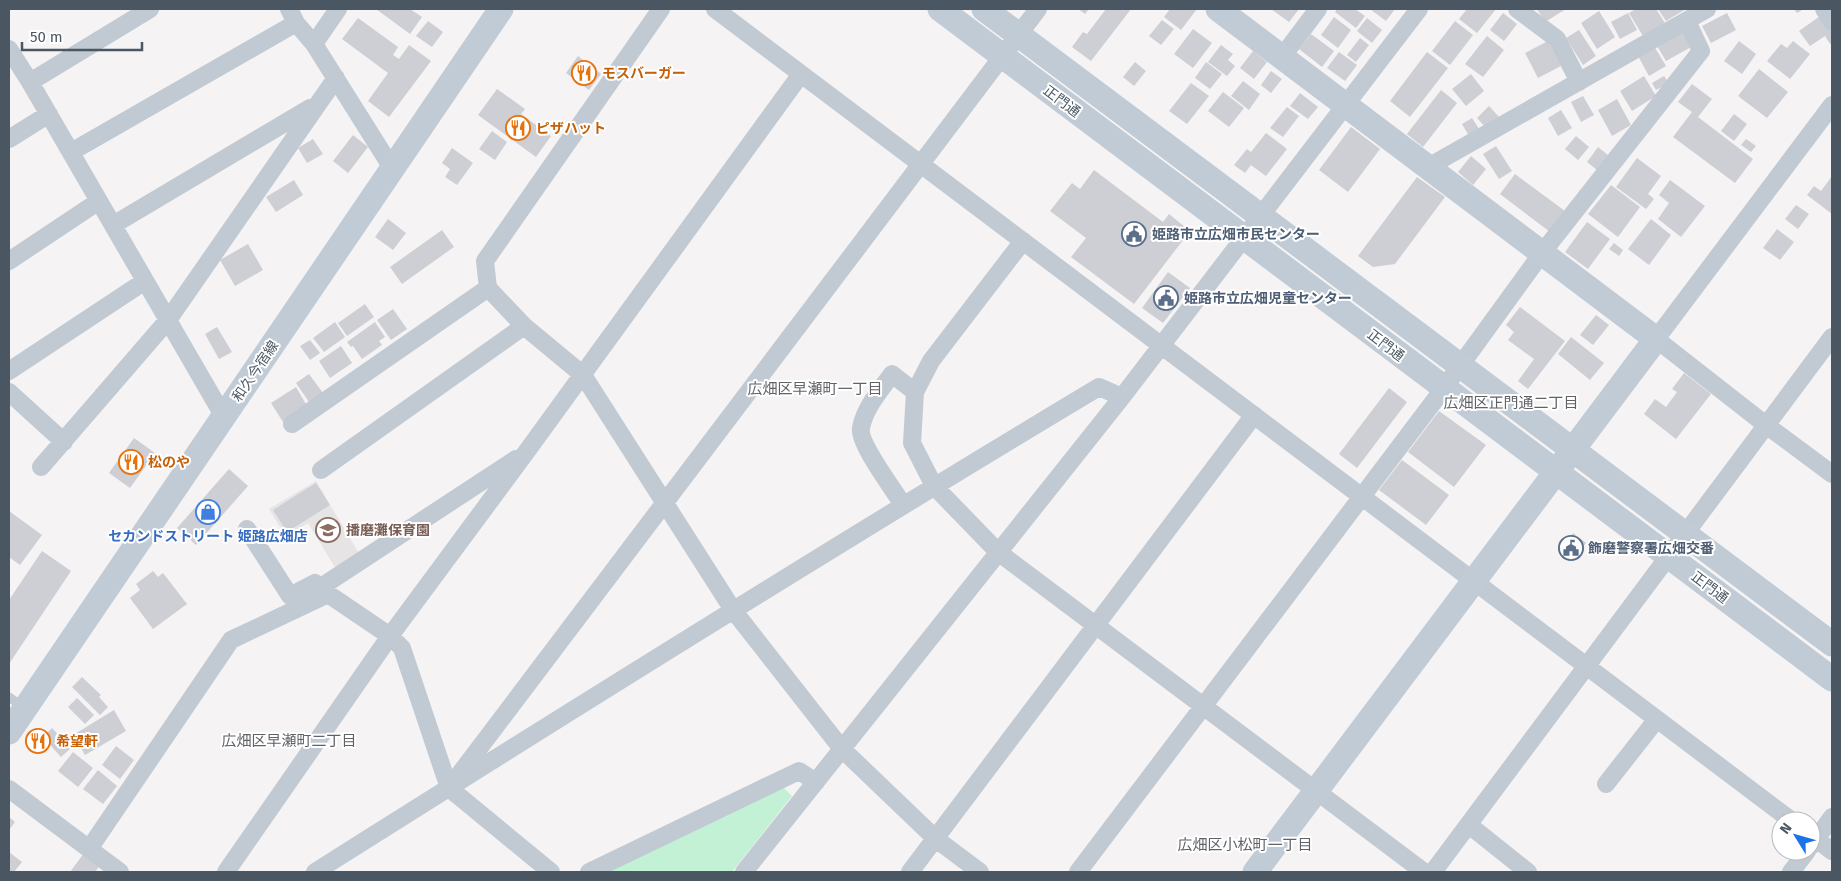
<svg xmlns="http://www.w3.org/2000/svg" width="1841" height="881" font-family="'Fira Sans','Noto Sans JP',sans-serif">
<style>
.education{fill:#e6e4e5}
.green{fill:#c3f1d5}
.building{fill:#cdcfd5}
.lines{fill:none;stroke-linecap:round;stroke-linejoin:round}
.lane{stroke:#c1cad2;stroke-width:9}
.street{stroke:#c1cad2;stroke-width:18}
.secondary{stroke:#c1cbd6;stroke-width:25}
.labels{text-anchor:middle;stroke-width:4;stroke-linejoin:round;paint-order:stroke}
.food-label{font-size:14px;font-weight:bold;fill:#c56008;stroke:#fff;text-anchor:start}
.street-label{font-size:14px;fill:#4a5661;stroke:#fff}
.service-label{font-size:14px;font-weight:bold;fill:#4e5e75;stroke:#fff;text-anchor:start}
.education-label{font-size:14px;font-weight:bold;fill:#785e54;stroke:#fff;text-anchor:start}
.shop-label{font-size:14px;font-weight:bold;fill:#366cbe;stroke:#fff}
.neighbourhood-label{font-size:15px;fill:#5f6368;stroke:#fff}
</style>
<rect width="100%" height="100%" fill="#f5f3f3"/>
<!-- education -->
<path class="education" d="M316,481L360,555L336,569L308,523L286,537L269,509Z"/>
<!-- green -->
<path class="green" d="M782,786L792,796L732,872H605Z"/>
<!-- building -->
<path class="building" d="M376,9H410L422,17L410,34Z
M1078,9H1089L1085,14Z
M1106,9H1131L1091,61L1072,47L1083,32L1087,34Z
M1170,9H1197L1181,30L1164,17Z
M1271,9H1299L1289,22Z
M1337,9H1355L1365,16L1356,28L1335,12Z
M1370,9H1395L1386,21Z
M1467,9H1496L1477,33L1459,19Z
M1537,9H1566L1545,22Z
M1636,9H1656L1665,23L1643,36L1629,13Z
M1658,9H1686L1666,21Z
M1794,9H1804L1797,13Z
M1599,11L1615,37L1597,49L1581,23Z
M1503,13L1517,24L1504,41L1490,30Z
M1628,13L1637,30L1620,39L1611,22Z
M1727,13L1736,30L1711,43L1702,26Z
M1823,14L1832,28V42L1830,44L1825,36L1810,46L1799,31Z
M1334,17L1351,30L1338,48L1321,35Z
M358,18L398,47L393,55L399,59L409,45L431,61L389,117L368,101L388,73L342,39Z
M1367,18L1382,30L1372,43L1357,31Z
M1162,20L1174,29L1161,45L1149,36Z
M428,21L443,32L432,47L416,36Z
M1455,21L1473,35L1450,65L1432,51Z
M1193,29L1212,43L1193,68L1174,54Z
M1683,29L1693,46L1666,61L1656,44Z
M1579,30L1596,56L1583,65L1566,38Z
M1311,34L1334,51L1322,67L1299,49Z
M1487,36L1504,50L1483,77L1465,64Z
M1360,38L1369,45L1356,62L1347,55Z
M1548,41L1561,66L1538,78L1525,53Z
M1739,41L1756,54L1742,74L1724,61Z
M1793,41L1810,54L1790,79L1767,61L1781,44L1787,48Z
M1221,45L1233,54L1228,60L1235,66L1227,76L1208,62Z
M1654,46L1666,66L1649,76L1638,56Z
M1253,51L1267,62L1254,79L1240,68Z
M1339,52L1357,65L1345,81L1327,68Z
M1427,52L1448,68L1410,117L1390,101Z
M578,56L601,74L589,90L566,73Z
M1135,62L1146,71L1134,86L1123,77Z
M1206,62L1222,74L1210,89L1195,78Z
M1759,69L1788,92L1767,118L1738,96Z
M1271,71L1282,79L1271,93L1261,85Z
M1471,74L1484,91L1466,106L1452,89Z
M1644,76L1656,96L1632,111L1620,91Z
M1664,76L1669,83L1656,90L1652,83Z
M1243,81L1260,94L1249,110L1231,96Z
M1191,83L1209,96L1187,124L1169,111Z
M1692,84L1712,99L1698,117L1753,159L1735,183L1673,137L1692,112L1678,102Z
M497,89L525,109L521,114L551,136L536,157L478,115Z
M1441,90L1457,103L1423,147L1407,134Z
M1223,92L1244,108L1229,127L1208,111Z
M1300,93L1318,107L1308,119L1290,106Z
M1583,96L1594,115L1581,122L1571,102Z
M1617,99L1631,125L1612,136L1598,110Z
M1489,106L1500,118L1487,129L1477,118Z
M1287,107L1299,116L1283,137L1270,128Z
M1561,110L1572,128L1558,136L1548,118Z
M1734,114L1747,124L1734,141L1721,131Z
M1472,118L1479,129L1469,136L1462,124Z
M1351,127L1380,149L1348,192L1319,170Z
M492,131L507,142L495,160L479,149Z
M1266,133L1287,149L1266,176L1251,165L1245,173L1234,165L1247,149L1251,152Z
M353,135L368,147L348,173L333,161Z
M1576,136L1589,147L1578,160L1565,149Z
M313,139L323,154L307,163L298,148Z
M1746,139L1756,146L1751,152L1741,145Z
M1496,146L1512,171L1499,179L1483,154Z
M1598,147L1608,155L1597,170L1587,162Z
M452,148L473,163L457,185L445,177L450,169L442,163Z
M1471,156L1486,169L1473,185L1458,172Z
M1637,158L1661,176L1648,194L1654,199L1646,209L1616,187Z
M1094,170L1163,222L1169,214L1190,231L1134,304L1071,257L1086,238L1050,211L1072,183L1080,189Z
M1515,174L1565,211L1550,232L1500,194Z
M1832,176V214L1807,195L1814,186L1821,191Z
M1417,177L1445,197L1395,264L1373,267L1358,256Z
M294,180L303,195L276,212L266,197Z
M1670,180L1705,206L1681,237L1658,219L1669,203L1659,195Z
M1611,185L1640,207L1618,237L1588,214Z
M1796,205L1809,214L1798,229L1785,219Z
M388,219L406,233L393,250L375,237Z
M1651,219L1671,235L1649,265L1628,249Z
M1587,222L1610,239L1588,269L1565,252Z
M1777,229L1794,242L1780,260L1763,248Z
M442,230L454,247L402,284L390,267Z
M1614,243L1623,250L1619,256L1609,249Z
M248,244L263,270L235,286L220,260Z
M1168,272L1190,288L1163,323L1142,308Z
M365,304L374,317L347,336L338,323Z
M1520,307L1565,341L1528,389L1518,381L1534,359L1508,340L1514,332L1506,325Z
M393,309L407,329L391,340L377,320Z
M1596,315L1609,325L1593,345L1580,335Z
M335,322L345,337L324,352L313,338Z
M375,322L385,337L379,341L382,345L362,359L353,346L351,347L347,342Z
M217,327L232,352L219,359L205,334Z
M1571,337L1604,363L1590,380L1558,354Z
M310,340L320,353L310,360L300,346Z
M341,346L352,363L330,378L319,361Z
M1684,373L1711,394L1676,439L1644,414L1655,399L1666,407L1677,392L1672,389Z
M309,374L323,393L309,402L296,383Z
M296,387L307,406L283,422L271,403Z
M1389,388L1407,402L1357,468L1339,454Z
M1439,411L1486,445L1454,487L1408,452Z
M134,438L155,453L130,488L109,473Z
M1402,460L1449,495L1426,525L1379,490Z
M229,469L248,486L196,545L177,528Z
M316,483L330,505L287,532L273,510Z
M9,511L42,535L20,565L9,557Z
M1573,533L1586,543L1573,561L1560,550Z
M42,551L71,571L9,664V600Z
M153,571L158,577L163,573L187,604L153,629L130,598L140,590L136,584Z
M82,677L101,695L99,697L108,707L100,715L72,687Z
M77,698L94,715L85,724L68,707Z
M114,710L126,731L85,755L73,735Z
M52,728L71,748L61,757L43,737Z
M37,734L46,743L39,751L30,742Z
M116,746L134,760L120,779L102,765Z
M73,752L93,768L78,787L58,771Z
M98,770L117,786L103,804L83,789Z
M9,817L15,822L9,830Z
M9,852L22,862L14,872H9Z
M84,853L100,865L95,872H70Z"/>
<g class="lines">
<!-- lane -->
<path class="lane" d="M9,697L23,707"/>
<!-- street -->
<path class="street" d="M289,9L296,23L314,44L392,168
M661,9L485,261L488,288L524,326L583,375L733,610L842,749L936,839L980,872
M715,9L1792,821
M1517,9L1557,39L1579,82
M1824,9L1832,22
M314,44L338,9
M9,49L30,82L224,417
M1282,57L1318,9
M30,82L150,9
M1832,105L1656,339L1766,425L1832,474
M9,139L49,114
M71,152L296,23
M1428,167L1707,9
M113,225L310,108
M1023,241L931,361L915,392L912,443L934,486L998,552L1424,872
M9,261L99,201
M9,371L145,281
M9,392L64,442
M292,424L488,288
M41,467L168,320L336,78
M321,470L524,326
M903,505C894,490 858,443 861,428C865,407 880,391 892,374L915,392
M247,529L290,596L315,583L327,594
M321,587L516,459
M1606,784L1657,719
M449,788L1038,9
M9,789L120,872
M1469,825L1528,872
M1811,835L1832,851
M1811,846L1832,817
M89,849L231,640L328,594L390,636L402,648L449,788L551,872
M226,872L390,636L527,451L801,74
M315,872C575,708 835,545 1099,387L1122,397
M589,872L799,771L816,782
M744,872L1122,397L1419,9
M910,872L1254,415
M1078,872L1444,388L1542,253L1701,51L1687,21
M1433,872L1832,337
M1791,872L1807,851"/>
<!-- secondary -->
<path class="secondary" d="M940,9L1832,679
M984,9L1832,644
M1218,9L1656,339L1255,872
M9,732L501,9"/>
</g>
<!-- icons -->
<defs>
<symbol id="restaurant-ring" viewBox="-11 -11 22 22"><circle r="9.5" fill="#fff" stroke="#e8710a" stroke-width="1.5"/><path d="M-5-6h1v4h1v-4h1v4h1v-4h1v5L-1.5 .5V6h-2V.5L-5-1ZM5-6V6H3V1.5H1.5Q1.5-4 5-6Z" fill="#e8710a"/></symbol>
<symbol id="civic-ring" viewBox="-11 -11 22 22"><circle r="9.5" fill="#fff" stroke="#5c6f8a" stroke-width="1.5"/><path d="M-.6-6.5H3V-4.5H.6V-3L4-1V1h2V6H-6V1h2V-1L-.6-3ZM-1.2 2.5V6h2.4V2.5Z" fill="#5c6f8a"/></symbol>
<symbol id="shop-ring" viewBox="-11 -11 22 22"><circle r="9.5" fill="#fff" stroke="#3f7fe0" stroke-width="1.5"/><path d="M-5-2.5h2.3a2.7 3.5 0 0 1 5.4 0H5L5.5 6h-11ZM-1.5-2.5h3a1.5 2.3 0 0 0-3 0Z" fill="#3f7fe0"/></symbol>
<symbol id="school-ring" viewBox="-11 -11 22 22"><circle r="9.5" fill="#fff" stroke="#8d6e63" stroke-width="1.5"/><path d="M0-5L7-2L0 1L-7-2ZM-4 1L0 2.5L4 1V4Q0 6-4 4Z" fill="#8d6e63"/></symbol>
</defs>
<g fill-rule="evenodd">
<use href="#restaurant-ring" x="570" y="59" width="28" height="28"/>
<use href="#restaurant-ring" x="504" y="114" width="28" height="28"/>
<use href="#civic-ring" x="1120" y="220" width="28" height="28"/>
<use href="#civic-ring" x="1152" y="284" width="28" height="28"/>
<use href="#restaurant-ring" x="117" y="448" width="28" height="28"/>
<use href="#shop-ring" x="194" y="498" width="28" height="28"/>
<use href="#school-ring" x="314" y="516" width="28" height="28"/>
<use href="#civic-ring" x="1557" y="534" width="28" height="28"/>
<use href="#restaurant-ring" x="24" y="727" width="28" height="28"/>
</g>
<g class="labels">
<!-- food labels -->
<g class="food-label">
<text x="602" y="78">モスバーガー</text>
<text x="536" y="133">ピザハット</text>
<text x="148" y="467">松のや</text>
<text x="56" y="746">希望軒</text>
</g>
<!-- street labels -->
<g class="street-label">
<text transform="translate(1062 101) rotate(37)" y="5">正門通</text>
<text transform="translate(1386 345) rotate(37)" y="5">正門通</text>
<text transform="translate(255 371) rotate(-56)" y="5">和久今宿線</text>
<text transform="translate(1710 587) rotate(37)" y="5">正門通</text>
</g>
<!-- service labels -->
<g class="service-label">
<text x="1152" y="239">姫路市立広畑市民センター</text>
<text x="1184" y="303">姫路市立広畑児童センター</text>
<text x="1588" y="553">飾磨警察署広畑交番</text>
</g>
<!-- education labels -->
<g class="education-label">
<text x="346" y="535">播磨灘保育園</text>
</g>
<!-- shop labels -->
<g class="shop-label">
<text x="208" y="541">セカンドストリート 姫路広畑店</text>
</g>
<!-- neighbourhood labels -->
<g class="neighbourhood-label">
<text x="815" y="394">広畑区早瀬町一丁目</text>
<text x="1511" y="408">広畑区正門通二丁目</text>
<text x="289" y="746">広畑区早瀬町二丁目</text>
<text x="1245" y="850">広畑区小松町一丁目</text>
</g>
</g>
<!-- border -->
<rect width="1841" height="881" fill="none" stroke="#4a5661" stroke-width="20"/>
<!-- north arrow -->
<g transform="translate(1796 836) rotate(307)"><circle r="24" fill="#ffffff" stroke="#b7bbc0"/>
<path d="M0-4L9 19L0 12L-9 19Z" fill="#1a73e8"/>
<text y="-8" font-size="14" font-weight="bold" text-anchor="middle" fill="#4a5661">N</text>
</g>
<!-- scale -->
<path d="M22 42v8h120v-8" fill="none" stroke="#4a5661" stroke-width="2.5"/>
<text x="30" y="42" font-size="15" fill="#4a5661" stroke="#ffffff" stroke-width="4" paint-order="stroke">50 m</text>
</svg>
